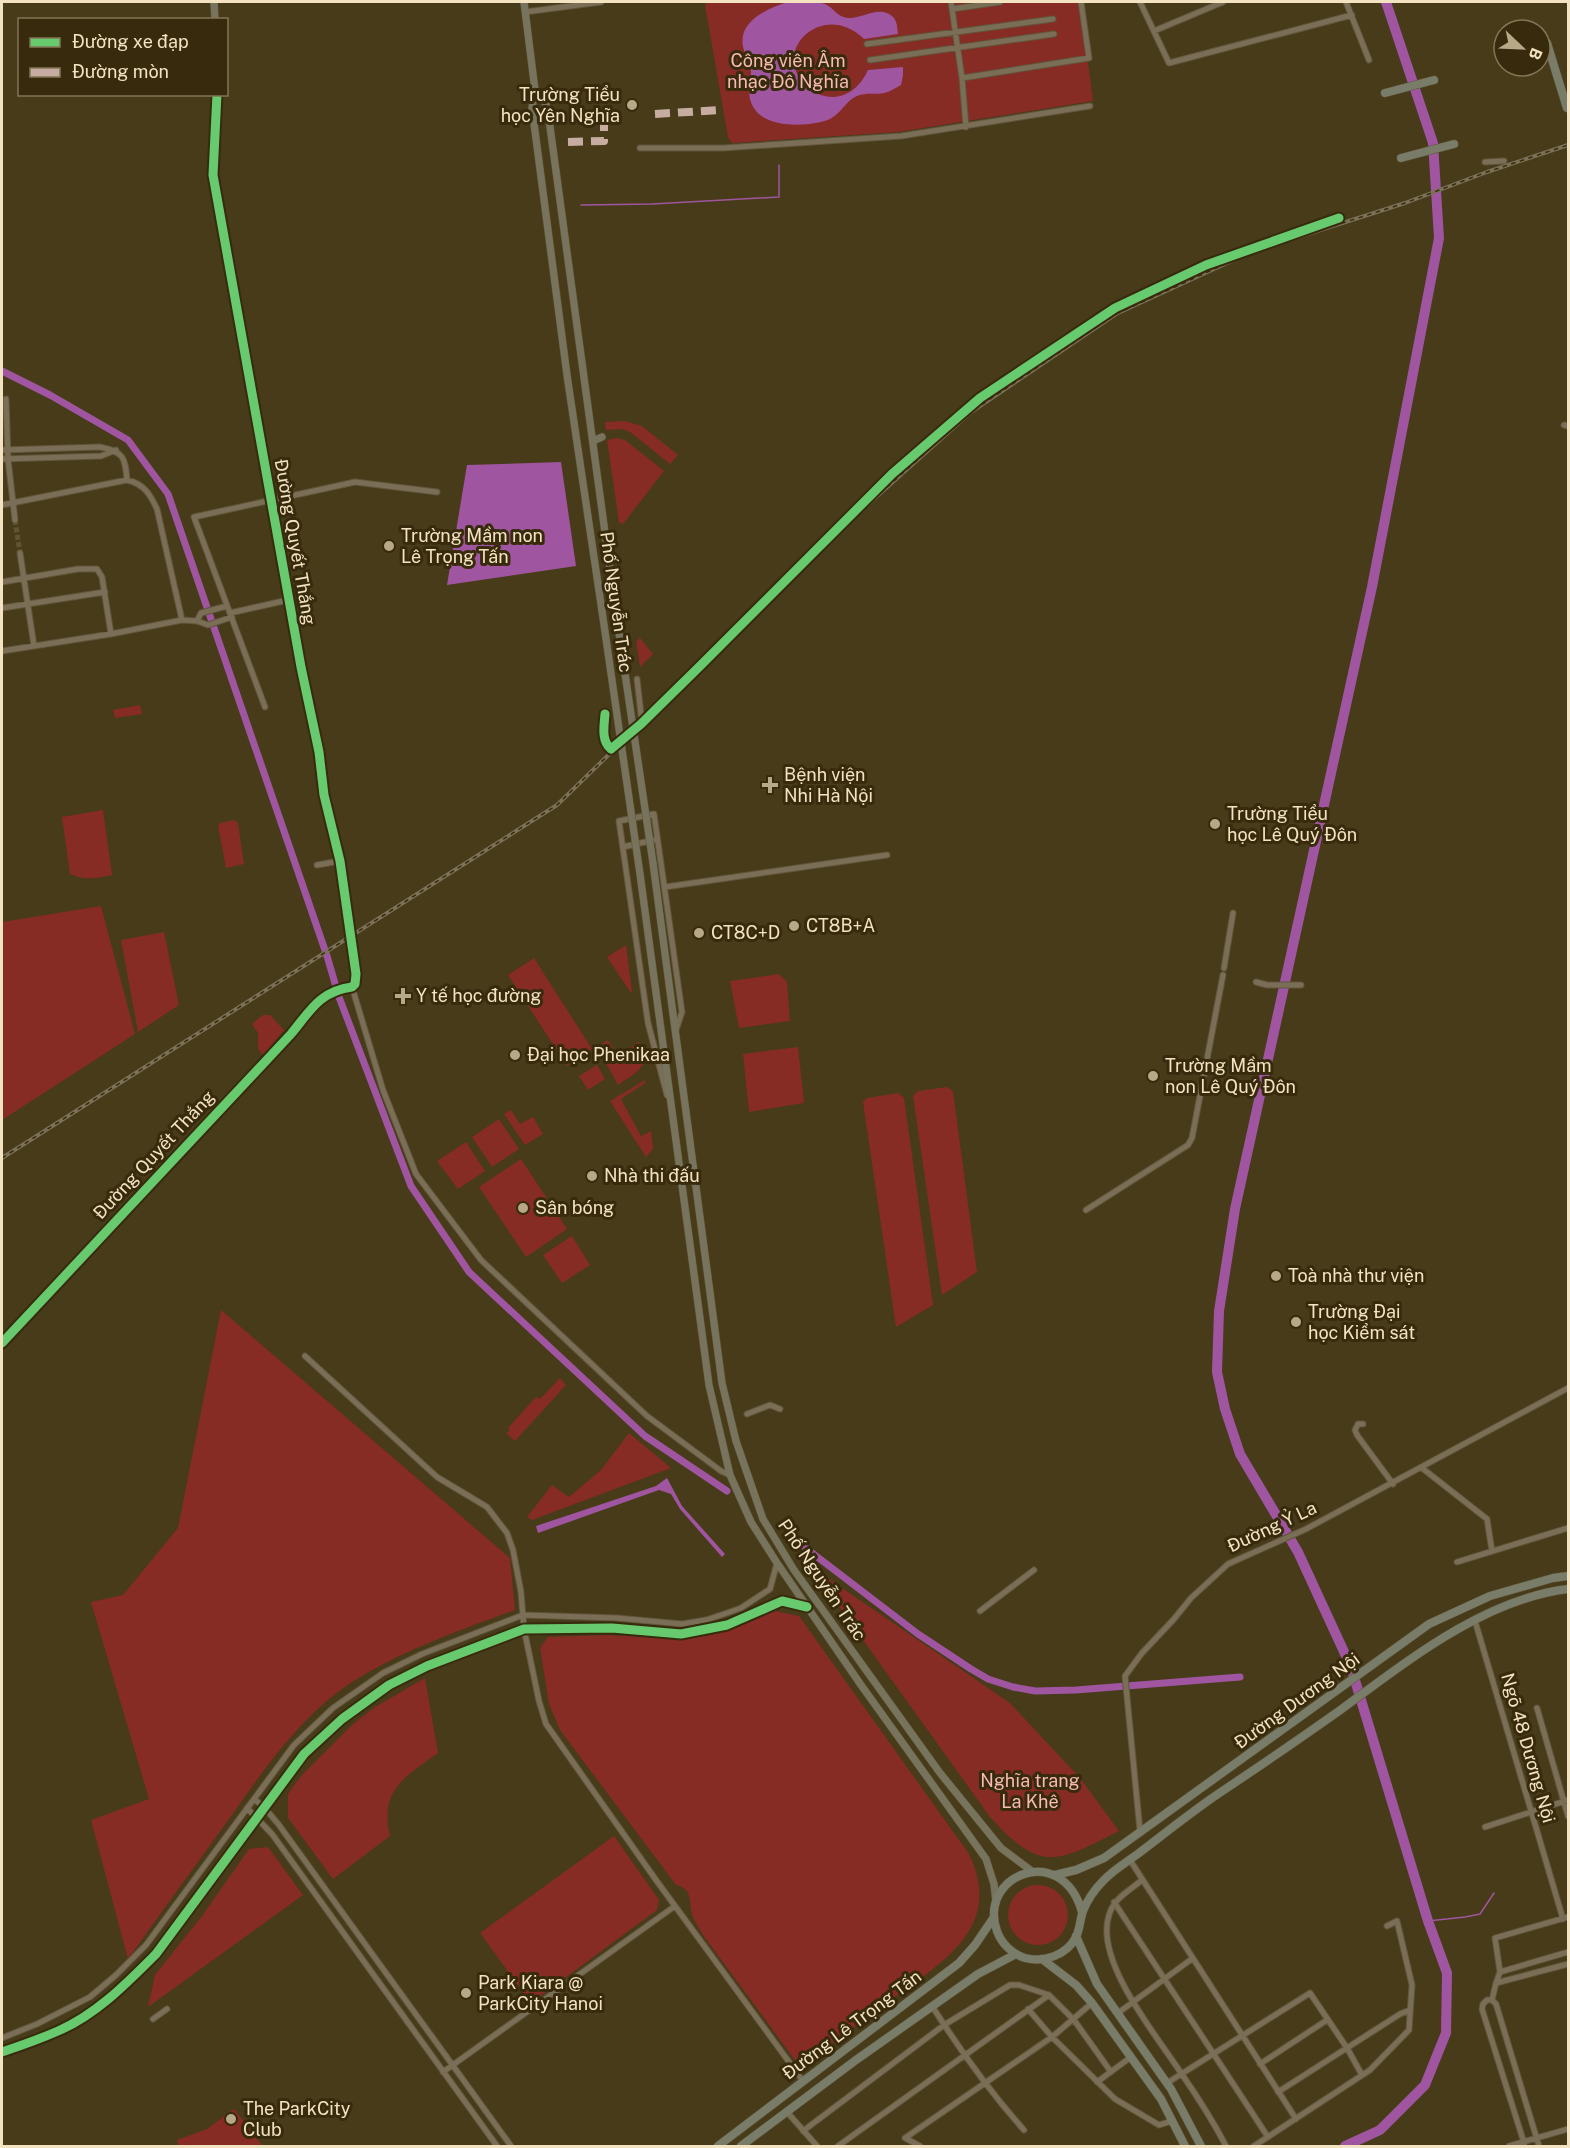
<svg xmlns="http://www.w3.org/2000/svg" width="1570" height="2148" font-family="'Public Sans',sans-serif">
<style>
.green{fill:#872b25}
.water{fill:#9f559f}
.lines{fill:none;stroke-linecap:round;stroke-linejoin:round}
.stream{stroke:#9f559f;stroke-width:1.5}
.canal{stroke:#9f559f;stroke-width:7}
.river{stroke:#9f559f;stroke-width:10}
.street-tunnel{stroke:#615433;stroke-width:5;stroke-dasharray:5 2.5;stroke-linecap:butt}
.street-casing{stroke:#60563c;stroke-width:7}
.secondary-casing{stroke:#60563c;stroke-width:8}
.primary-casing{stroke:#60563c;stroke-width:9}
.street{stroke:#7a6f56;stroke-width:5}
.secondary{stroke:#77735c;stroke-width:7}
.primary{stroke:#787c68;stroke-width:8}
.rail-casing{stroke:#7b7157;stroke-width:4}
.rail{stroke:#382b0d;stroke-width:1.5;stroke-dasharray:4.5;stroke-linecap:butt}
.secondary-bridge-casing{stroke:#60563c;stroke-width:8;stroke-linecap:butt}
.secondary-bridge{stroke:#77735c;stroke-width:7}
.quiet{stroke:#c7aca2;stroke-width:8;stroke-dasharray:15 8;stroke-linecap:butt}
.cycleway-casing{stroke:#382b0d;stroke-width:13}
.cycleway{stroke:#67ca6e;stroke-width:9}
.poi-dot{fill:#b7a887;stroke:#382b0d;stroke-width:2}
.labels{text-anchor:middle;stroke-width:6;stroke-linejoin:round;paint-order:stroke}
.park-label{font-size:18px;fill:#f6b9b3;stroke:#382b0d}
.poi-label{font-size:18px;fill:#f4e3c1;stroke:#382b0d;text-anchor:start}
.street-label{font-size:18px;fill:#f4e3c1;stroke:#382b0d}
</style>
<rect width="100%" height="100%" fill="#473b1a"/>
<!-- green -->
<path class="green" d="M708,2H1080L1093,101L898,132L732,143L728,137L705,5Z
M625,421L642,426L678,455L670,464L630,432L622,429L606,430L605,422Z
M617,438L625,440L664,471L623,524L619,522L607,440Z
M640,638L653,654L640,667L636,642Z
M140,705L142,714L115,718L113,710Z
M103,810L112,875C98,878 84,881 70,874L62,817Z
M234,820L238,823L244,864L226,868L218,826L220,823Z
M101,906L135,1034L2,1120V922Z
M164,932L179,1005L138,1032L121,940Z
M626,945L632,991L631,993L607,957Z
M534,958L592,1049L567,1066L508,975Z
M779,974L787,982L790,1021L739,1028L730,981Z
M263,1015H270L284,1030L263,1055L258,1049V1033L252,1024Z
M608,1040L618,1056L639,1042L644,1063L637,1072L618,1085L597,1047Z
M798,1047L804,1103L749,1112L743,1054Z
M597,1065L605,1079L588,1090L579,1076Z
M645,1080V1083L621,1099L641,1136L651,1131L653,1149L646,1157L610,1101Z
M947,1087L953,1091L977,1272L942,1295L913,1096L918,1091Z
M898,1093L904,1098L933,1305L896,1327L863,1102L867,1098Z
M511,1110L520,1124L533,1117L543,1134L525,1145L504,1114Z
M499,1119L519,1149L492,1167L472,1137Z
M466,1142L485,1171L458,1189L437,1161Z
M521,1159L567,1229L526,1257L479,1187Z
M572,1236L590,1265L562,1283L543,1255Z
M221,1310L510,1558L515,1610C461,1630 406,1649 357,1679C300,1714 262,1773 224,1826C192,1870 160,1914 128,1959L91,1820L149,1799L91,1602L123,1595L178,1528Z
M560,1378L566,1385L515,1441L506,1433L510,1430L508,1428L536,1397L540,1399Z
M629,1433L671,1468L532,1520L527,1517L552,1485L569,1497L601,1470Z
M810,1566L1010,1703L1080,1778L1119,1831C1058,1862 1041,1874 990,1817Z
M775,1611L799,1616L969,1854C1005,1928 940,1964 889,2001C859,2023 830,2045 800,2067L703,1935C700,1929 695,1923 693,1917C688,1903 694,1889 676,1885L560,1730L549,1704L540,1648L548,1637L606,1635L686,1639L720,1633Z
M425,1678L438,1753C405,1777 379,1790 390,1836L333,1879L288,1818V1794L301,1776L352,1725L375,1707Z
M614,1836L659,1900L657,1910L531,2003L480,1933Z
M268,1847L303,1895L148,2007L155,1975L202,1916L249,1849Z
M1008 1915a30 30 0 1 1 60 0a30 30 0 1 1-60 0Z
M234,2109L263,2146H179L177,2140L207,2129Z"/>
<!-- water -->
<path class="water" d="M788,2C799,2 814,0 825,4C834,8 837,17 848,18C861,19 876,7 889,14C897,18 897,25 898,34L864,39C825,0 771,48 804,84C811,92 822,97 833,97C850,96 861,85 868,70L903,67V75L901,85C895,88 890,92 884,93C875,95 867,92 857,96C843,102 841,118 821,122C799,127 757,128 750,99C748,91 751,81 751,72C751,64 746,58 744,50C735,23 767,8 788,2Z
M561,462L576,566L447,585L467,465Z
M667,1478L682,1506L725,1554L722,1557L680,1509L671,1494L659,1490L538,1533L536,1526L656,1486Z"/>
<g class="lines">
<!-- stream -->
<path class="stream" d="M581,205L652,204L779,197V165
M1428,1921L1465,1917L1480,1914L1494,1893"/>
<!-- canal -->
<path class="canal" d="M2,371L50,395L128,440L168,494L327,956L339,997L411,1186L469,1272L645,1436L727,1491
M790,1536L918,1634L971,1669L988,1679L1013,1687L1035,1691L1076,1690L1240,1677"/>
<!-- river -->
<path class="river" d="M1345,2146L1380,2130L1425,2085L1446,2033L1447,1973L1428,1921L1351,1667L1298,1552L1240,1454L1225,1409L1217,1372L1219,1311L1235,1209L1372,587L1439,238L1433,143L1386,2"/>
<!-- street-tunnel -->
<path class="street-tunnel" d="M15,520L20,553"/>
<defs>
<path id="street" d="M951,2L962,78L966,127
M1140,2L1169,63L1352,15
M1346,2L1369,60
M952,9L1000,2
M525,12L601,2
M1154,31L1223,2
M867,44L1053,19
M870,60L1054,34
M962,78L1089,58L1081,2
M640,148H723L901,136L1090,106
M1485,162L1504,161
M6,399L8,459L15,520
M1564,425L1568,426
M2,450L100,447C124,452 125,457 127,480
M2,459L101,456L116,450
M2,505L127,480C144,484 150,494 157,509L182,620
M20,553L34,646
M2,582L78,569H97L102,577L111,634
M2,608L105,592
M230,613L288,600
M197,621L201,613L227,606
M2,651L111,634L182,620L197,621L208,625L232,617
M637,679L642,723
M265,707L194,517L355,482L437,492
M605,714C604,726 601,741 611,749L641,724L700,666L892,474L980,398L1115,308L1206,265L1339,218
M623,847L654,840
M317,865L340,861
M665,887L887,855
M1224,968L1233,913
M1256,982L1267,985H1301
M352,987L383,1090L416,1174L481,1260L647,1416L721,1471L730,1475
M667,1095L648,1023L619,821L654,814L682,1012L676,1030
M1086,1210L1188,1145L1192,1138L1223,975
M305,1356L437,1477L487,1507L507,1533L513,1550L521,1592L524,1629L539,1701L546,1724L656,1880L803,2081
M747,1414L770,1405L780,1409
M1363,1424H1358L1355,1430L1357,1435L1393,1484
M1422,1468L1487,1519L1492,1551
M1457,1562L1568,1528
M980,1611L1034,1570
M1475,1621L1563,1919
M1537,1708L1568,1816
M254,1799L264,1807L279,1825L511,2146
M247,1808L272,1834L497,2146
M1485,1827L1568,1800
M1140,1831L1125,1676L1142,1653L1174,1619L1191,1598L1228,1564L1306,1529L1568,1388
M1130,1860L1296,2119
M1142,1880C1129,1891 1114,1898 1109,1915C1094,1961 1157,2036 1181,2073C1197,2096 1213,2121 1226,2146
M1114,1902L1268,2137
M1568,1917L1495,1938L1500,1972L1496,1983L1568,1964
M1500,1972L1568,1952
M1492,2000L1496,1983
M932,2006C960,2050 989,2091 1024,2130
M1028,2009L1052,2037L1115,2099L1159,2125L1172,2121
M1118,2013L1193,1958
M153,2019L167,2009
M2,2038L37,2024L90,1997L116,1975L146,1945L294,1745L333,1708L383,1673L422,1654L523,1615L617,1618L682,1624L706,1620L727,1613L741,1608L770,1589L777,1563
M2,2052C20,2046 40,2039 58,2031C96,2015 127,1983 156,1954L304,1754L342,1719L389,1685L427,1666L524,1629L612,1628L681,1634L727,1625L782,1601L807,1607
M1260,2064L1327,2020
M443,2072L675,1906
M1097,2082L1131,2057
M1167,2083L1310,1993L1347,2048L1362,2075
M1278,2092L1400,2014L1410,2010
M787,2112L817,2146
M803,2131L944,2025L1010,1985H1019L1049,1995L1074,2020L1111,2072
M838,2146L1049,1995
M920,2146L905,2138L1052,2037L1092,2003
M1254,2146L1370,2070L1409,2030L1412,1985L1397,1921L1387,1926
M1509,2146L1568,2129
M1525,2146L1482,2009L1483,2004L1487,2000H1492L1496,2004L1539,2146"/>
<path id="secondary" d="M214,2L215,20
M524,2L535,90L532,108L567,375L602,611
M535,90L546,104L548,112L614,599
M593,441L602,437
M653,863L722,1383L736,1441L763,1519L794,1570L940,1773L1001,1848L1033,1872
M640,874L709,1385L730,1475L751,1522L777,1563L861,1685L986,1859L994,1884L996,1903
M2,1343L291,1034C310,1011 320,991 352,987L355,984L356,974L340,861L324,795L319,752L301,667L213,175L217,94"/>
<path id="primary" d="M1547,43L1567,108
M1385,93L1434,80
M1401,158L1454,144
M1055,1875L1076,1870L1104,1858L1429,1624L1490,1596L1553,1578L1568,1576
M1082,1912C1062,1841 977,1875 997,1931C1001,1943 1012,1954 1025,1958C1044,1963 1067,1955 1076,1937C1080,1929 1080,1919 1083,1911C1087,1901 1095,1889 1103,1881C1113,1870 1127,1862 1139,1853C1164,1834 1189,1814 1215,1796C1257,1768 1298,1740 1339,1711C1406,1662 1484,1599 1568,1589
M1076,1936L1097,1984L1171,2089L1201,2146
M1042,1959L1076,1985L1092,2003L1161,2099L1185,2146
M718,2146L959,1963L975,1945L994,1917
M741,2146L856,2060L978,1974L1016,1954"/>
</defs>
<!-- street casing -->
<use href="#street" class="street-casing"/>
<!-- secondary casing -->
<use href="#secondary" class="secondary-casing"/>
<!-- primary casing -->
<use href="#primary" class="primary-casing"/>
<!-- street -->
<use href="#street" class="street"/>
<!-- secondary -->
<use href="#secondary" class="secondary"/>
<!-- primary -->
<use href="#primary" class="primary"/>
<defs>
<path id="rail" d="M2,1158L557,805L847,523L971,412L1116,314L1249,253L1405,203L1487,172L1568,145"/>
</defs>
<!-- rail casing -->
<use href="#rail" class="rail-casing"/>
<!-- rail -->
<use href="#rail" class="rail"/>
<defs>
<path id="secondary-bridge" d="M614,599L653,863
M602,611L640,874"/>
</defs>
<!-- secondary-bridge casing -->
<use href="#secondary-bridge" class="secondary-bridge-casing"/>
<!-- secondary-bridge -->
<use href="#secondary-bridge" class="secondary-bridge"/>
<!-- quiet -->
<path class="quiet" d="M655,114L720,110
M568,142L604,141V110"/>
<defs>
<path id="cycleway" d="M605,714C604,726 601,741 611,749L641,724L700,666L892,474L980,398L1115,308L1206,265L1339,218
M2,1343L291,1034C310,1011 320,991 352,987L355,984L356,974L340,861L324,795L319,752L301,667L213,175L217,94
M2,2052C20,2046 40,2039 58,2031C96,2015 127,1983 156,1954L304,1754L342,1719L389,1685L427,1666L524,1629L612,1628L681,1634L727,1625L782,1601L807,1607"/>
</defs>
<!-- cycleway casing -->
<use href="#cycleway" class="cycleway-casing"/>
<!-- cycleway -->
<use href="#cycleway" class="cycleway"/>
</g>
<!-- markers -->
<g class="poi-dot">
<circle cx="632" cy="105" r="6"/>
<circle cx="389" cy="546" r="6"/>
<path d="M767 776h6v6h6v6h-6v6h-6v-6h-6v-6h6z"/>
<circle cx="1215" cy="824" r="6"/>
<circle cx="794" cy="926" r="6"/>
<circle cx="699" cy="933" r="6"/>
<path d="M400 987h6v6h6v6h-6v6h-6v-6h-6v-6h6z"/>
<circle cx="515" cy="1055" r="6"/>
<circle cx="1153" cy="1076" r="6"/>
<circle cx="592" cy="1176" r="6"/>
<circle cx="523" cy="1208" r="6"/>
<circle cx="1276" cy="1276" r="6"/>
<circle cx="1296" cy="1322" r="6"/>
<circle cx="466" cy="1993" r="6"/>
<circle cx="231" cy="2119" r="6"/>
</g>
<g class="labels">
<!-- park labels -->
<g class="park-label">
<text x="788" y="67">Công viên Âm<tspan x="788" dy="21">nhạc Đô Nghĩa</tspan></text>
<text x="1030" y="1787">Nghĩa trang<tspan x="1030" dy="21">La Khê</tspan></text>
</g>
<!-- poi labels -->
<g class="poi-label">
<text x="620" y="101" text-anchor="end">Trường Tiểu<tspan x="620" dy="21">học Yên Nghĩa</tspan></text>
<text x="401" y="542">Trường Mầm non<tspan x="401" dy="21">Lê Trọng Tấn</tspan></text>
<text x="784" y="781">Bệnh viện<tspan x="784" dy="21">Nhi Hà Nội</tspan></text>
<text x="1227" y="820">Trường Tiểu<tspan x="1227" dy="21">học Lê Quý Đôn</tspan></text>
<text x="806" y="932">CT8B+A</text>
<text x="711" y="939">CT8C+D</text>
<text x="416" y="1002">Y tế học đường</text>
<text x="527" y="1061">Đại học Phenikaa</text>
<text x="1165" y="1072">Trường Mầm<tspan x="1165" dy="21">non Lê Quý Đôn</tspan></text>
<text x="604" y="1182">Nhà thi đấu</text>
<text x="535" y="1214">Sân bóng</text>
<text x="1288" y="1282">Toà nhà thư viện</text>
<text x="1308" y="1318">Trường Đại<tspan x="1308" dy="21">học Kiểm sát</tspan></text>
<text x="478" y="1989">Park Kiara @<tspan x="478" dy="21">ParkCity Hanoi</tspan></text>
<text x="243" y="2115">The ParkCity<tspan x="243" dy="21">Club</tspan></text>
</g>
<!-- street labels -->
<g class="street-label">
<text transform="translate(295 542) rotate(80)" y="6">Đường Quyết Thắng</text>
<text transform="translate(616 602) rotate(82)" y="6">Phố Nguyễn Trác</text>
<text transform="translate(154 1155) rotate(-47)" y="6">Đường Quyết Thắng</text>
<text transform="translate(1272 1527) rotate(-25)" y="6">Đường Ỷ La</text>
<text transform="translate(822 1580) rotate(56)" y="6">Phố Nguyễn Trác</text>
<text transform="translate(1297 1701) rotate(-36)" y="6">Đường Dương Nội</text>
<text transform="translate(1528 1748) rotate(74)" y="6">Ngõ 48 Dương Nội</text>
<text transform="translate(852 2025) rotate(-37)" y="6">Đường Lê Trọng Tấn</text>
</g>
</g>
<!-- border -->
<rect width="1570" height="2148" fill="none" stroke="#f4e3c1" stroke-width="6"/>
<!-- legend -->
<rect x="18" y="18" width="210" height="78" fill="#382b0d" stroke="#837555" stroke-width="1.5"/>
<rect x="30" y="38" width="30" height="9" fill="#67ca6e" stroke="#837555" stroke-width="1.5"/>
<text x="72" y="48" font-size="18" fill="#f4e3c1">Đường xe đạp</text>
<rect x="30" y="68" width="30" height="9" fill="#c7aca2" stroke="#837555" stroke-width="1.5"/>
<text x="72" y="78" font-size="18" fill="#f4e3c1">Đường mòn</text>
<!-- north arrow -->
<g transform="translate(1522 48) rotate(113)"><circle r="28" fill="#382b0d" stroke="#837555" stroke-width="1.5"/>
<path d="M0-4.5L10 22L0 15L-10 22Z" fill="#b7a887"/>
<text y="-9" font-size="16" font-weight="bold" text-anchor="middle" fill="#f4e3c1">B</text>
</g>
</svg>
